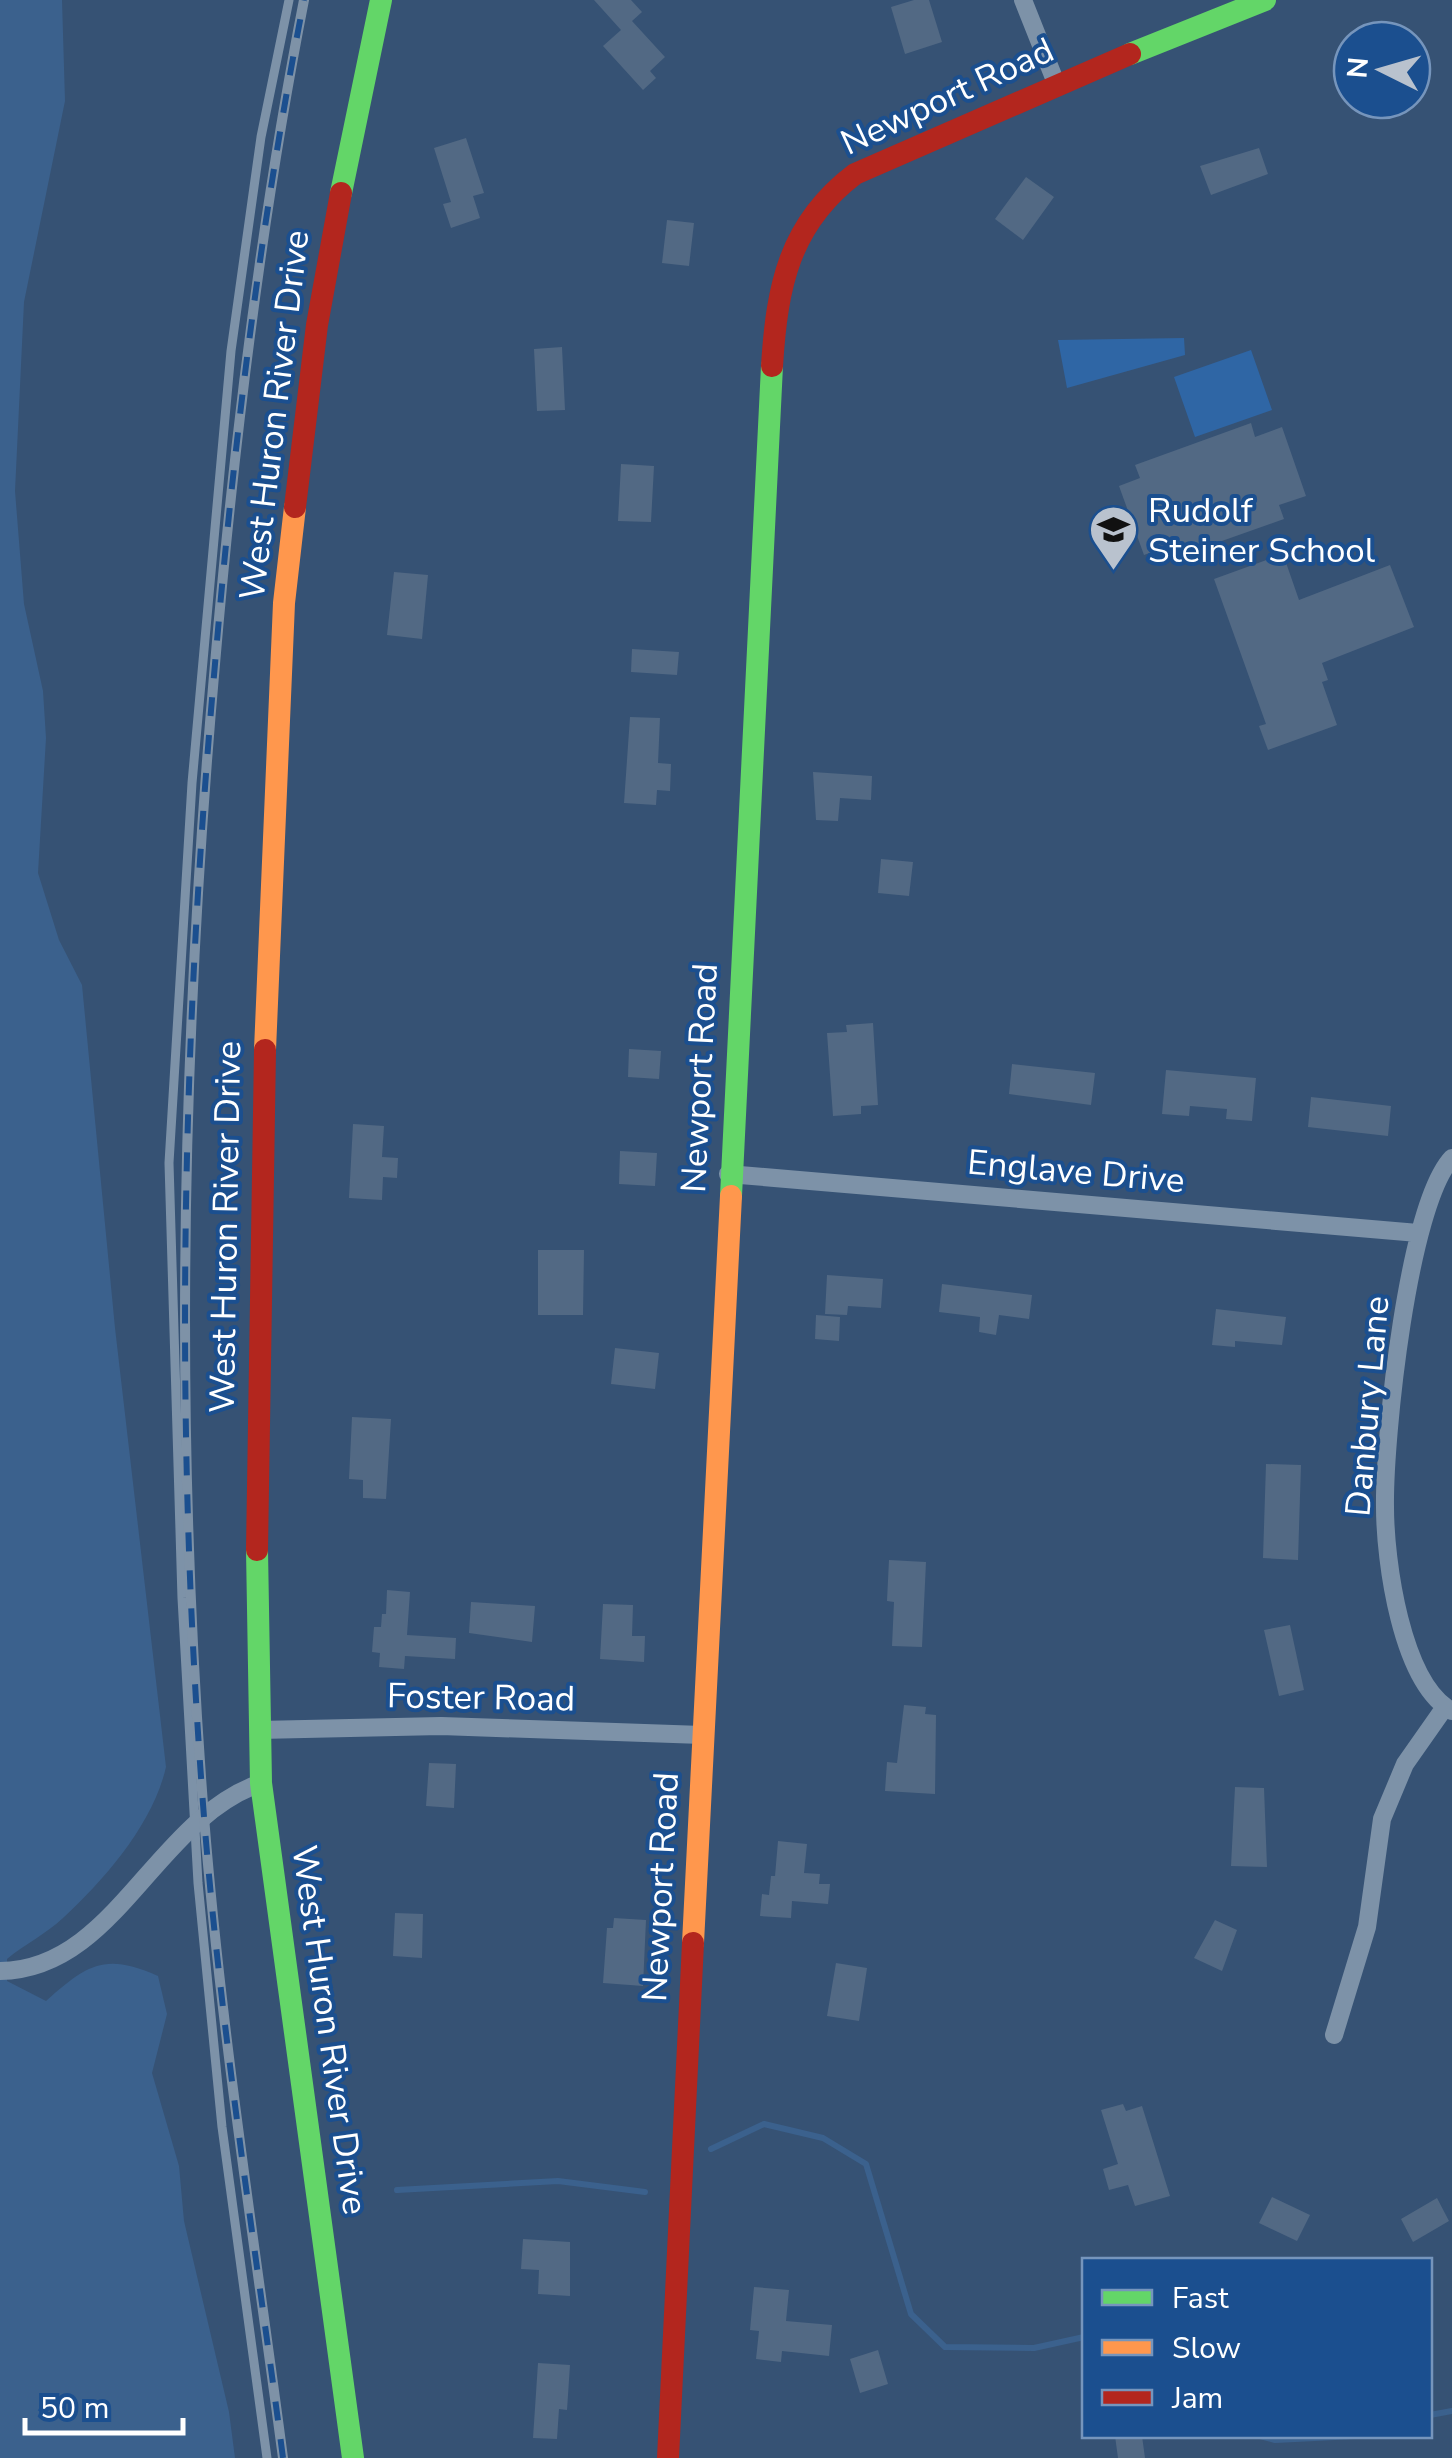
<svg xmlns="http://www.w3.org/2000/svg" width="1452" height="2458" font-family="'Nunito Sans',sans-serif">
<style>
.green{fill:#2f66a5}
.water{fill:#3b618d}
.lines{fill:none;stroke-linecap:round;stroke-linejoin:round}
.stream{stroke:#3b618d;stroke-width:6}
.building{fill:#526984}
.lane{stroke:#7d92a8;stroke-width:9}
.street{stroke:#7d92a8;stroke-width:18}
.fast{stroke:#63d668;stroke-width:22}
.slow{stroke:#ff974d;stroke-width:22}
.jam{stroke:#b3261e;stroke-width:22}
.rail-casing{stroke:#7e92a7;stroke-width:10}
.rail{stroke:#1b4f8f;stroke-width:6;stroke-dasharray:19;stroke-linecap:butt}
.labels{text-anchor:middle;stroke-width:8;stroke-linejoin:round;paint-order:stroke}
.street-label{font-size:35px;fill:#fff;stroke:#1b4f8f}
.poi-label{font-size:35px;fill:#fff;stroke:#1b4f8f;text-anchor:start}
</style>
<rect width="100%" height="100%" fill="#365274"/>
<!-- green -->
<path class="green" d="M1184,338L1185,355L1067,388L1058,340Z
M1251,350L1272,410L1195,437L1174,377Z"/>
<!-- water -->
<path class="water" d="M0,0H62L65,101L24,302L15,491L24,604L43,691L46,738L38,873L59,940L82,985L115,1328L166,1767C153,1824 105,1879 63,1918C46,1934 25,1944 7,1959V1981L46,2001C87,1965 104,1952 158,1976L167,2014L152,2073L179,2166L184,2221L229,2412L235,2458H0Z"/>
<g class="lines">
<!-- stream -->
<path class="stream" d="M711,2149L764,2124L823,2138L866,2164L911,2314L945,2347L1034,2348L1084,2337
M397,2190L558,2181L645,2192
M1430,2415L1452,2411
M1260,2436L1275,2440L1355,2436"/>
</g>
<!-- building -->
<path class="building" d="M594,0H631L642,12L632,21L665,57L650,71L656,78L643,90L603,46L621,30Z
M914,0H929L942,42L905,54L891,7Z
M466,138L484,193L473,196L480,218L451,228L443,204L451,202L434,148Z
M1259,148L1268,174L1211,195L1200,166Z
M1026,177L1054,197L1023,240L995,219Z
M667,220L694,223L689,266L662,263Z
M562,347L565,410L537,411L534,349Z
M1251,423L1255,437L1282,427L1306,496L1279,505L1284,519L1171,559L1166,547L1144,555L1119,486L1140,478L1135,465Z
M621,464L654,466L651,522L618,521Z
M1283,554L1299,600L1390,565L1414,627L1322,663L1328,680L1322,682L1337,725L1268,750L1259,726L1266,724L1214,579Z
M394,572L428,575L422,639L387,635Z
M632,649L679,652L677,675L631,672Z
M630,717L660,718L658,763L671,764L670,791L657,790L656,805L624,803Z
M813,772L872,776L871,800L840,798L838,821L816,820Z
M881,859L913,862L909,896L878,893Z
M873,1023L878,1105L861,1106V1114L833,1116L827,1033L847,1032L846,1025Z
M629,1049L661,1051L659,1079L628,1077Z
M1012,1064L1095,1073L1091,1105L1009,1094Z
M1166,1070L1256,1078L1252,1121L1226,1119L1227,1109L1190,1106L1189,1116L1162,1114Z
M1311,1097L1391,1106L1388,1136L1308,1127Z
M353,1124L384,1126L382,1157L398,1158L397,1178L383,1177L382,1200L349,1198Z
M620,1151L657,1153L655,1186L619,1184Z
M538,1250H584L583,1315H538Z
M827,1275L883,1279L881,1308L848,1306L847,1315L825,1314Z
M942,1284L1032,1295L1029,1319L999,1315L996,1335L979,1332L980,1317L939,1312Z
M1216,1309L1286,1317L1282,1345L1235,1341V1347L1212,1345Z
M816,1315L840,1317L839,1341L815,1339Z
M615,1348L659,1353L655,1389L611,1384Z
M352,1417L391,1419L386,1499L363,1498V1480L349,1479Z
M1266,1464L1301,1465L1298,1560L1263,1558Z
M889,1560L926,1562L922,1647L892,1646L894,1602L887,1601Z
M387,1590L410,1592L407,1635L456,1638L455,1659L405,1656L404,1669L379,1667L380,1653L372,1652L374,1627H381L382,1614H386Z
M471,1602L535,1606L532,1642L469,1633Z
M603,1604L633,1605L632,1636H645L644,1662L600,1659Z
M1290,1625L1304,1690L1279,1696L1264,1630Z
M904,1705L926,1707L925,1714L936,1715L935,1794L885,1791L887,1762L897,1763Z
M429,1763L456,1764L454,1808L426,1806Z
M1235,1787L1264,1788L1267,1867L1231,1866Z
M778,1841L807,1844L804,1873L820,1874L819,1884H830L828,1904L792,1901L791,1918L760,1916L762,1894L769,1895L771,1876H775Z
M395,1913L423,1914L422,1958L393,1956Z
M614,1918L646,1920L643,1986L603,1983L607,1928H613Z
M1215,1920L1237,1930L1222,1971L1194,1958Z
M836,1963L867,1968L859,2021L827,2016Z
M1123,2104L1126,2111L1142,2106L1170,2196L1135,2206L1128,2185L1109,2190L1103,2169L1118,2164L1101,2110Z
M1272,2197L1310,2215L1297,2241L1259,2223Z
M1437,2198L1449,2221L1413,2242L1401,2219Z
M523,2239L570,2242V2296L538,2294L539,2270L521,2269Z
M754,2287L789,2290L786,2321L832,2325L829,2356L782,2351L781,2362L756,2359L759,2331L750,2330Z
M878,2350L888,2384L860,2393L850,2359Z
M538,2363L570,2365L567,2410L559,2409L557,2439L533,2438Z
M1115,2436H1142L1145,2458H1118Z"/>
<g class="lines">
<!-- lane -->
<path class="lane" d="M267,2458L222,2127L198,1883L182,1598L169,1163L192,783L231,351L261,137L289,0"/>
<!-- street -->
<path class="street" d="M1023,0L1056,83
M1452,1158C1408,1205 1384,1437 1385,1507C1385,1560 1401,1683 1452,1711
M728,1174L1418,1233
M259,1730L441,1726L702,1735
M0,1971C115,1970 155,1819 261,1783
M1334,2035L1367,1927L1382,1819L1405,1764L1445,1707"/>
<!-- fast -->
<path class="fast" d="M1130,54L1265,0
M341,193L381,0
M731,1196L772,366
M257,1550L261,1783L353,2458"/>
<!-- slow -->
<path class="slow" d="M265,1050L284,603L295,507
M693,1943L731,1196"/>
<!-- jam -->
<path class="jam" d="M772,366C777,286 789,224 855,174L1130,54
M295,507L317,325L341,193
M257,1550L265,1050
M668,2458L693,1943"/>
<defs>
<path id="rail" d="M283,2458C255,2245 221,2032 204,1817C174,1434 181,1047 215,664C234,441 261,219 304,0"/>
</defs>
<!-- rail casing -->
<use href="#rail" class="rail-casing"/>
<!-- rail -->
<use href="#rail" class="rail"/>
</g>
<!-- icons -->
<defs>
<symbol id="school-pin" viewBox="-11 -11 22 30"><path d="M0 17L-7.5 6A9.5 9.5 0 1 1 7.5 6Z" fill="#b9c2ce" stroke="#1b4f8f"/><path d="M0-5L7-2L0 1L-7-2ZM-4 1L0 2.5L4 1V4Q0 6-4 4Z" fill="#111"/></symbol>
</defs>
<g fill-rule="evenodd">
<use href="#school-pin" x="1086" y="502" width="55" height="75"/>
</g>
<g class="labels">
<!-- street labels -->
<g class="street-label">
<text transform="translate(947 96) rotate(-25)" y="12">Newport Road</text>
<text transform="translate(274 415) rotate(-83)" y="12">West Huron River Drive</text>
<text transform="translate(699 1078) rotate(-87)" y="12">Newport Road</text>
<text transform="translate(1076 1171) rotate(5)" y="12">Englave Drive</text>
<text transform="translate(225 1227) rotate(-89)" y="12">West Huron River Drive</text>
<text transform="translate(1367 1406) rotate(-85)" y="12">Danbury Lane</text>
<text transform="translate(481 1697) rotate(1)" y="12">Foster Road</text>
<text transform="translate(660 1887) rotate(-87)" y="12">Newport Road</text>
<text transform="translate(330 2030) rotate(82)" y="12">West Huron River Drive</text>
</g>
<!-- poi labels -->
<g class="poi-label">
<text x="1148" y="522">Rudolf<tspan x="1148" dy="40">Steiner School</tspan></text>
</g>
</g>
<!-- legend -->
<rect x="1082" y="2258" width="350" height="180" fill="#1b4f8f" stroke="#7695bc" stroke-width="2.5"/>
<rect x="1102" y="2290" width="50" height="15" fill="#63d668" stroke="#7695bc" stroke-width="2.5"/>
<text x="1172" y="2308" font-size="30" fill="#ffffff">Fast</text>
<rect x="1102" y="2340" width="50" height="15" fill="#ff974d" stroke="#7695bc" stroke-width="2.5"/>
<text x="1172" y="2358" font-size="30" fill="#ffffff">Slow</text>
<rect x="1102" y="2390" width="50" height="15" fill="#b3261e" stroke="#7695bc" stroke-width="2.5"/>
<text x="1172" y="2408" font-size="30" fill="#ffffff">Jam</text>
<!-- north arrow -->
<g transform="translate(1382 70) rotate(275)"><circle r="48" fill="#1b4f8f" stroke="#7695bc" stroke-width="2.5"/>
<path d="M0-8L18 38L0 25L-18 38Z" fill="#b9c2ce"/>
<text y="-15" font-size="28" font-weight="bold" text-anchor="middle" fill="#ffffff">N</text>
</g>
<!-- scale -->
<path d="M25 2418v15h158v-15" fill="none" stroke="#ffffff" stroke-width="5"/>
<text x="40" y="2418" font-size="30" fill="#ffffff" stroke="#1b4f8f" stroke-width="8" paint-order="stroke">50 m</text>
</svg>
